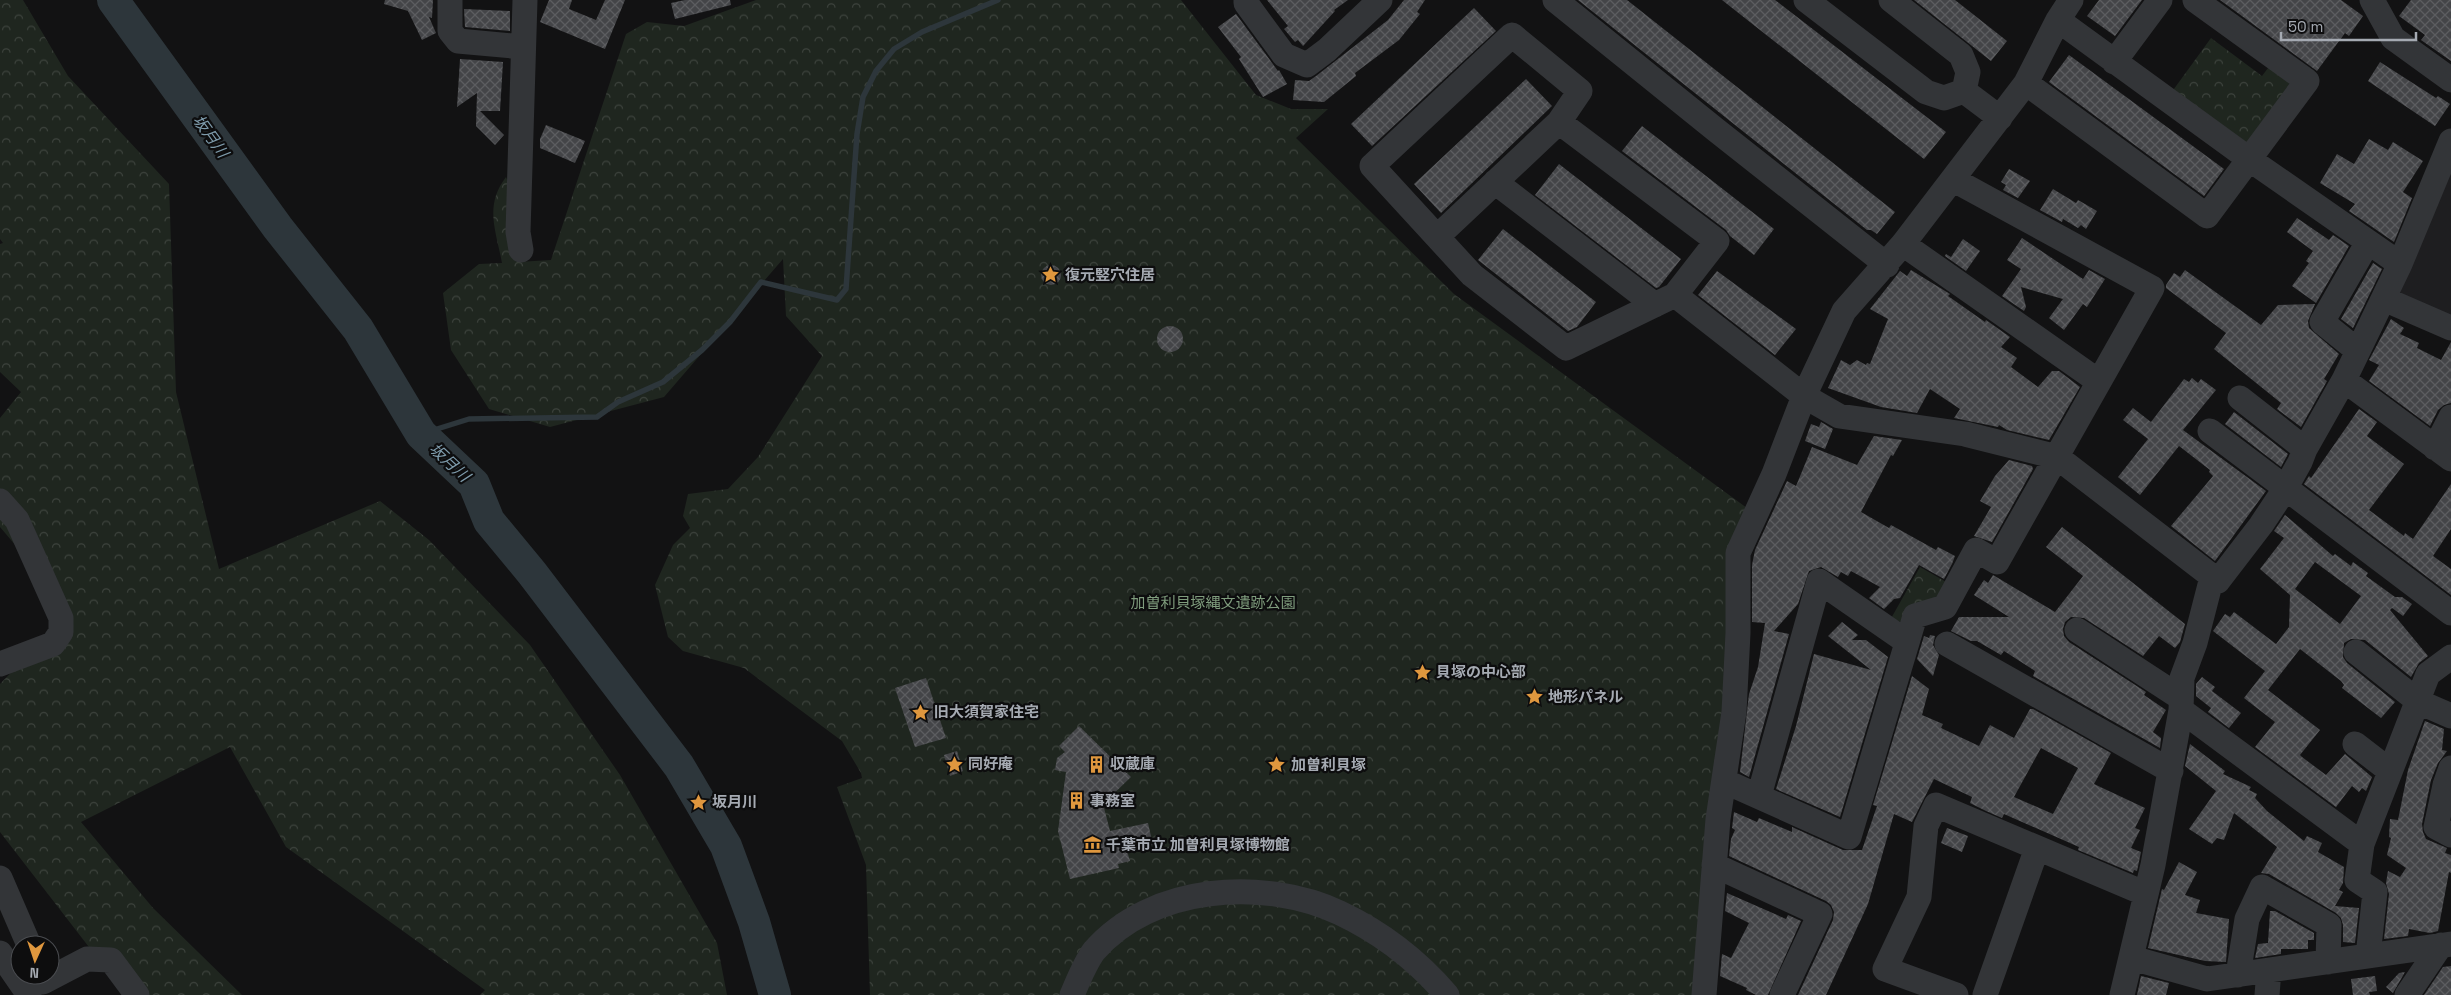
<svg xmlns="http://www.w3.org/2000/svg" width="2451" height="995" font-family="'Space Grotesk','Noto Sans JP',sans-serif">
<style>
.built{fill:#1e1e20}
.forest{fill:url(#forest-crowns)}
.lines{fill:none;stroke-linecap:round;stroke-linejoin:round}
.stream{stroke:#2d363b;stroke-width:5.5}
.river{stroke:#2d363b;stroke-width:32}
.building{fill:url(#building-cross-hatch);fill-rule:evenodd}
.minor{stroke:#333538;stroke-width:25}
.labels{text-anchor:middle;stroke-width:4.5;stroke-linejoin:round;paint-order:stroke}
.poi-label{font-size:15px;font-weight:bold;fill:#a5aab2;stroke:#0d0d0e;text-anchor:start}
.park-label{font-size:15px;fill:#7f9c7d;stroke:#0d0d0e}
.water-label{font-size:16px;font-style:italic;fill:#7e9bab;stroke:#0d0d0e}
</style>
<defs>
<pattern id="forest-crowns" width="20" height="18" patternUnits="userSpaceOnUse" patternTransform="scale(1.25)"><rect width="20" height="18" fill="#1f261f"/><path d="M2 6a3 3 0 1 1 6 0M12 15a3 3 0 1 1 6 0" fill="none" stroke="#3d433d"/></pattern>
<pattern id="building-cross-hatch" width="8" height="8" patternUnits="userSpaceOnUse" patternTransform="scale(1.25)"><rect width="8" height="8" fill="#444548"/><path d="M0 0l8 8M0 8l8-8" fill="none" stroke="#5c5d60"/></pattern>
</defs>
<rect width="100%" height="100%" fill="#121213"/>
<!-- built -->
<path class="built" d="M2451,167V319L2401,297L2399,289Z"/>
<!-- forest -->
<path class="forest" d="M0,0H23L68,76L169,184L176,392L219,569L380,501L429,540L530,645L620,775L717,943L727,995H480L485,990L286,847L230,747L81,822L153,908L242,995H126L0,832V684L71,611L0,527V418L21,392L0,372V244L3,243L0,239Z
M756,0H1181L1256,95L1291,109H1328L1296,138L1454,294L1747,508L1733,629L1700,995H870L866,865L837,787L862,778L861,773L842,741L744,668L683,651L668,637L655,585L673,545L690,528L683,516L688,494L728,489L758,457L822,356L786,316L783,259L664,397L550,427L489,409L451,350L443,293L479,264L502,263C496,230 484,206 506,177L513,195L518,262L551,260L626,34L647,22L684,26Z
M2211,38L2262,76L2271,64L2296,82L2246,148L2171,93Z
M1920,567L1948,583C1934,606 1917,624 1889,622Z"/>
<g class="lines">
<!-- stream -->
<path class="stream" d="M421,434L469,419L597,417L618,402L663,382L702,350L730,322L761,282L837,300L846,289L857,134L863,97L876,71L894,49L922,32L998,0"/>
<!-- river -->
<path class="river" d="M113,0L278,228L358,329L421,434L474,484L489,521L532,573L679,766L726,846L754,922L775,995"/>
</g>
<!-- building -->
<path class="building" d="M385,0H433L432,18L429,17L436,33L422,40L408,11L384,4Z
M549,0H572L569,9L596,20L605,0H625L605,49L540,22Z
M685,0H730L731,5L675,19L671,3Z
M1267,0H1348L1334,10L1335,11L1303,46L1298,40L1295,42L1284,29L1288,26Z
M1404,0H1425L1417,12L1420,14L1399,40L1355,73L1356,76L1324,102L1293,100L1295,80L1309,81L1316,76L1388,20Z
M1578,0H1627L1895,212L1877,234L1871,230H1867Z
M1722,0H1775L1946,132L1924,159Z
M1914,0H1955L2007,41L1991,61Z
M2099,0H2142L2115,36L2087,16Z
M2220,0H2341L2363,16L2349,36L2345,33L2317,71Z
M2411,0H2451V61L2421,40L2425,35L2399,16Z
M1474,8L1496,31L1372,146L1351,124Z
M464,9L510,11V31L465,27Z
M1236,14L1278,71L1279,70L1287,84L1263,97L1239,59L1241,57L1218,27Z
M2069,55L2224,169L2204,196L2049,82Z
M460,59L503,62L500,111H480L504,135L495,145L476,126L477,93L457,107Z
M2380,62L2436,98L2438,96L2450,104L2435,126L2368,81Z
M1526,79L1552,106L1441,213L1414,184Z
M546,125L585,141L575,163L540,148V139Z
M1642,126L1774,229L1754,255L1730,236L1726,230L1622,151Z
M2369,139L2388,150L2393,142L2423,161L2403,192L2412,198L2394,242L2349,211L2355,204L2320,183L2337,154L2354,164Z
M1559,164L1681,259L1659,287L1656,288L1535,195Z
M2009,169L2030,181L2018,198L2003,190L2006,185L2001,182Z
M2053,189L2076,203L2078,200L2097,211L2086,229L2081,225L2078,228L2063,219L2062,222L2040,210Z
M2297,218L2329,240L2333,235L2349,246L2316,303L2292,286L2309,263L2306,261L2313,251L2287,232Z
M1503,229L1596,302L1577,327L1568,331L1478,260Z
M2022,238L2083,279L2089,270L2105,279L2087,307L2083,304L2064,330L2049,318L2063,299L2021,287L2026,307L2024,311L2002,296L2021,269L2007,260Z
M1963,239L1980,251L1966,271L1945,256L1946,254L1951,257Z
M2373,263L2382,269L2353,328L2341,319Z
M1041 275a10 10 0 1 1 20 0a10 10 0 1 1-20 0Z
M1911,270L1950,294L1948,296L1985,322L1986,320L2010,337L2001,347L2017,358L2011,367L2038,387L2052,371H2059L2080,387L2049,440L2007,430L1999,425L1998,427L1954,418L1960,409L1930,389L1917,413L1881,407L1828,388L1841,360L1850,365L1857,360L1866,365L1867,363L1870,364L1888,319L1870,309L1900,271L1907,276Z
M2185,270L2261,325L2278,305L2315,304L2308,321L2309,328L2339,354L2324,379L2327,381L2301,427L2277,409L2281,403L2214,349L2226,333L2166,288V285L2174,273L2180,277Z
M1717,271L1796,329L1775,355L1698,295Z
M2391,319L2404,328L2400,334L2419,343L2417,348L2441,360L2451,342V403L2444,405L2438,410L2430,426L2369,381L2379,365L2369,360Z
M1157 339a13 13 0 1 1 26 0a13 13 0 1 1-26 0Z
M2192,378L2198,383L2201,379L2216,390L2183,430L2266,491L2215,561L2171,526L2213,476L2209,472L2210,470L2179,446L2140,495L2118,477L2148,439L2123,420L2133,408L2151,422L2184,379L2189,382Z
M2359,409L2377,422L2367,436L2404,464L2369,510L2404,536L2405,533L2413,539L2451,484V529L2433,556L2451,569V595L2304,484L2309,476L2311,478Z
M2234,412L2288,454L2281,467L2225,424Z
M1821,422L1833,429L1825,449L1805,441L1811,424L1819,427Z
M1874,436L1902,440L1893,456L1891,455L1861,512L1889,528L1891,525L1936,550L1938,547L1955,556L1952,564L1944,579L1919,565L1900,598L1894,599L1884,609L1869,598L1880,587L1851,571L1848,576L1841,572L1838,577L1821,567L1809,571L1798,604L1774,631L1789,634L1749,777L1740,772L1749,694L1758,667L1765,623L1752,622V565L1755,550L1787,481L1796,486L1812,447L1857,465Z
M2009,460L2032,466L2033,469L1992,542L1974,536L1991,507L1980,501L1995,476Z
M2285,515L2333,556L2335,554L2351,566L2353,562L2368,573L2366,576L2395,597H2402L2412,604L2403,616L2392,608L2390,610L2428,656L2419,663L2411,677L2365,640L2351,639L2344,643L2343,657L2347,663L2395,702L2381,718L2342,688L2344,685L2341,681L2300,649L2268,690L2320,730L2300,755L2302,757L2326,775L2345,754L2372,777L2366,791L2362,788L2359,792L2352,786L2336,807L2255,747L2275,722L2244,698L2265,671L2213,631L2225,614L2230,617L2234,612L2276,644L2289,627L2290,595L2260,569L2284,538L2274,531ZM2315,562L2361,596L2340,624L2295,589Z
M2062,527L2185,624L2180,642L2175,648L2159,636L2143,656L2084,618L2071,617L2065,622L2063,629L2064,636L2069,642L2146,692L2144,695L2166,710L2153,732L2161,738L2160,748L2033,676L2035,671L2004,651L2001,655L1977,641H1971L1951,631L1959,617H2009L1974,595L1984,580L1988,583L1993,575L2055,612L2083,576L2046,547Z
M1842,622L1858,635L1852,640H1866L1888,657L1840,817L1776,789L1796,726L1814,654L1871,670L1828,636Z
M1930,635L1935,636L1933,645L1939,655L1933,676L1917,659L1924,636L1929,638Z
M1912,676L1929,689L1922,715L1943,724L1941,728L1979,746L1990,725L2014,738L2030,709H2033L2111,753L2094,784L2145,808L2135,828L2140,830L2131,848L2141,852L2137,871L2134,870L2133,873L2078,850L2079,847L2004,814L2002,818L1986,811L1970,803L1972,797L1934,779L1912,822L1894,814L1868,904L1826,995H1798L1833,920L1834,912L1831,905L1826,901L1729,856L1731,839L1735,830L1732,828L1734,812L1757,822L1759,818L1792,832V827L1843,850H1862L1877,806L1873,805ZM2041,748L2078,768L2053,814L2014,797Z
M2202,677L2215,687L2212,691L2241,713L2229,728L2208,712L2211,708L2196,696V684Z
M926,678L946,738L915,747L895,688Z
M2425,721L2444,729L2442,750L2447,751L2438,763L2431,780L2422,824L2423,832L2426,839L2447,848L2445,853L2451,855V873L2449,872L2438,931L2430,933L2409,929L2408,936L2384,939L2389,894L2386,883L2388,871L2400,877L2406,868L2387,855L2391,838L2389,837L2390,819L2398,820L2408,770Z
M1079,726L1131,777L1103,804L1110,831L1148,823L1153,845L1127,851L1130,861L1118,864L1119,868L1070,879L1058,831L1066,772L1055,770L1057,758L1065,752L1059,746Z
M2190,744L2225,771L2223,774L2251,787L2249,790L2257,794L2255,798L2267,811L2304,841L2307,836L2322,843L2318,852L2344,867L2343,883L2339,890L2343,892L2335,906L2359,908L2355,943L2343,942V925L2341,918L2336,913L2269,874L2261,873L2277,847L2234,813L2224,840L2217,838L2212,844L2189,829L2216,791L2185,766Z
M957,751L963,771L950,776L944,755Z
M1947,828L1968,836L1962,852L1941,843Z
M2179,862L2197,872L2185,895L2200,900L2196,913L2229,919L2226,962L2205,961L2148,948L2162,889L2164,890Z
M1727,893L1786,919L1788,915L1801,921L1768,995H1756L1746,990L1747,988L1720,976L1722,954L1731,958L1749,923L1725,911Z
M2270,911H2275L2314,933V940H2308V949H2281V954L2255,958L2258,944L2268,943Z
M2451,966V995H2424L2443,967Z
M2405,972L2393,993L2386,987L2399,973Z
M2141,976L2169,983L2166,995H2137Z
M2375,976L2377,991L2369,992L2370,995H2353L2351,979Z"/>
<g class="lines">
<!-- minor -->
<path class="minor" d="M450,0V31L458,41L523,47
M1246,0V3L1284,55L1307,65L1327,50L1380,0
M1555,0L1716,130L1887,265
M1806,0L1926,92L1944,98L1964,91
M1891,0L1961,55L1968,72L1964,91
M2372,0L2393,38L2451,80
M2058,20L2249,159L2400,264
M2114,62L2160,0
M2026,83L2207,216L2307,81L2195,0
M1964,91L2000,118
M1495,182L1655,305
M1438,236L1559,122L1580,91L1512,35L1372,166L1472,275L1566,348L1675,295L1717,241L1559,122
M1903,244L2098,381
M521,250L518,232L525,0
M1675,295L1804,396L1839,416L1965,434L2057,457L2218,581L2261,525L2285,489L2300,462L2305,449L2344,380L2400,264L2451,141
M2384,299L2451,328
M2358,351L2322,322L2368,242
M2344,380L2451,459
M2240,398L2305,449
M2210,431L2451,613
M2435,448L2451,417
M0,501L17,520L61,618V632L53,644L0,664
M2077,630L2181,698
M1947,644L2171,771
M2356,652L2419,702L2451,716
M2181,710L2362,844
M2355,744L2390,771
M2451,768L2445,785L2436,827L2451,835
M1724,781L1849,837L1915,616L1945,607L1976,550L1997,562L2152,288L1954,180
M1759,796L1819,581L1907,642
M1714,865L1820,914L1782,995
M0,878L29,945
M0,953L29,995
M2368,956L2375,892L2357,880L2362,844L2428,674L2451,657
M2132,958L2207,979L2451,944
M2238,975L2247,919L2262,887L2329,925L2328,962
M43,982L87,959L111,960L137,995
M1072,995C1078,981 1085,963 1094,951C1151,885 1263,877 1340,913C1380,932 1418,961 1447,995
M1704,995L1718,819L1734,712L1738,633V553L1774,474L1804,396L1844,311L1903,244L2026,83L2058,20L2071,0
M1956,995L1885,969L1919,897L1926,826L1936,805L2146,894
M1985,995L2037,848
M2122,995L2153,865L2181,710L2182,678L2195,643L2212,577
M2267,995L2269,970
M2407,995L2441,945"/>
</g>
<!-- icons -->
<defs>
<symbol id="sight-bare" viewBox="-9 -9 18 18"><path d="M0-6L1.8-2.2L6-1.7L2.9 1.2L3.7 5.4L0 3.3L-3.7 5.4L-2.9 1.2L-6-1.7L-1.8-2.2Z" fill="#df973e" stroke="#0d0d0e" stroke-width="2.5" paint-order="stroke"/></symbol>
<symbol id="building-bare" viewBox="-9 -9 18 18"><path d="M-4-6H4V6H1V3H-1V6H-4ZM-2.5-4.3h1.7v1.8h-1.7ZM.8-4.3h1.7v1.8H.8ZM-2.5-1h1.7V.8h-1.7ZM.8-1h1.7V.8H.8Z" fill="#df973e" stroke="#0d0d0e" stroke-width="2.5" paint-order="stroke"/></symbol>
<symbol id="museum-bare" viewBox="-9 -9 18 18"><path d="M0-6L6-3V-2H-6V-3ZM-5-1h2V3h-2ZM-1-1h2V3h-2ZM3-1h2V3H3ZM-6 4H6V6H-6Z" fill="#df973e" stroke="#0d0d0e" stroke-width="2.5" paint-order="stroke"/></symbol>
</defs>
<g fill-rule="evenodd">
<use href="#sight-bare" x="1038" y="262" width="25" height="25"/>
<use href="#sight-bare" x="1410" y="660" width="25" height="25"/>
<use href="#sight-bare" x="1522" y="684" width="25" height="25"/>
<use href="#sight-bare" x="908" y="700" width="25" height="25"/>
<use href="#sight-bare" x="942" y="752" width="25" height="25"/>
<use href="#building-bare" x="1084" y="752" width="25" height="25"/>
<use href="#sight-bare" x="1264" y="752" width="25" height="25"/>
<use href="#building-bare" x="1064" y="788" width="25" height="25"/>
<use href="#sight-bare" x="686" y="790" width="25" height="25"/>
<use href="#museum-bare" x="1080" y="832" width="25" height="25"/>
</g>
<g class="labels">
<!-- poi labels -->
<g class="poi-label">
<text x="1065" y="280">復元竪穴住居</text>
<text x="1436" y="677">貝塚の中心部</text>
<text x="1548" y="702">地形パネル</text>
<text x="934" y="717">旧大須賀家住宅</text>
<text x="968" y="769">同好庵</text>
<text x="1110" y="769">収蔵庫</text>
<text x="1291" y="770">加曽利貝塚</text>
<text x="1090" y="806">事務室</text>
<text x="712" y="807">坂月川</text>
<text x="1106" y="850">千葉市立 加曽利貝塚博物館</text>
</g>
<!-- park labels -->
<g class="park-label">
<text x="1213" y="608">加曽利貝塚縄文遺跡公園</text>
</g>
<!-- water labels -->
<g class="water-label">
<text transform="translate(211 136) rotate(54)" y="6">坂月川</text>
<text transform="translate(450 462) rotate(43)" y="6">坂月川</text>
</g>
</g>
<!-- north arrow -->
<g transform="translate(35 960) rotate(183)"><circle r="24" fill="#0d0d0e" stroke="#4a4c50"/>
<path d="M0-4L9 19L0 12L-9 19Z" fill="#df973e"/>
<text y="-8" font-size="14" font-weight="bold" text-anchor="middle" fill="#a5aab2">N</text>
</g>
<!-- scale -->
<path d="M2281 32v8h135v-8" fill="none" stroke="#a5aab2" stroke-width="2.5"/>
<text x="2288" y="32" font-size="15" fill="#a5aab2" stroke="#0d0d0e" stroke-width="4" paint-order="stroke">50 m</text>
</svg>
